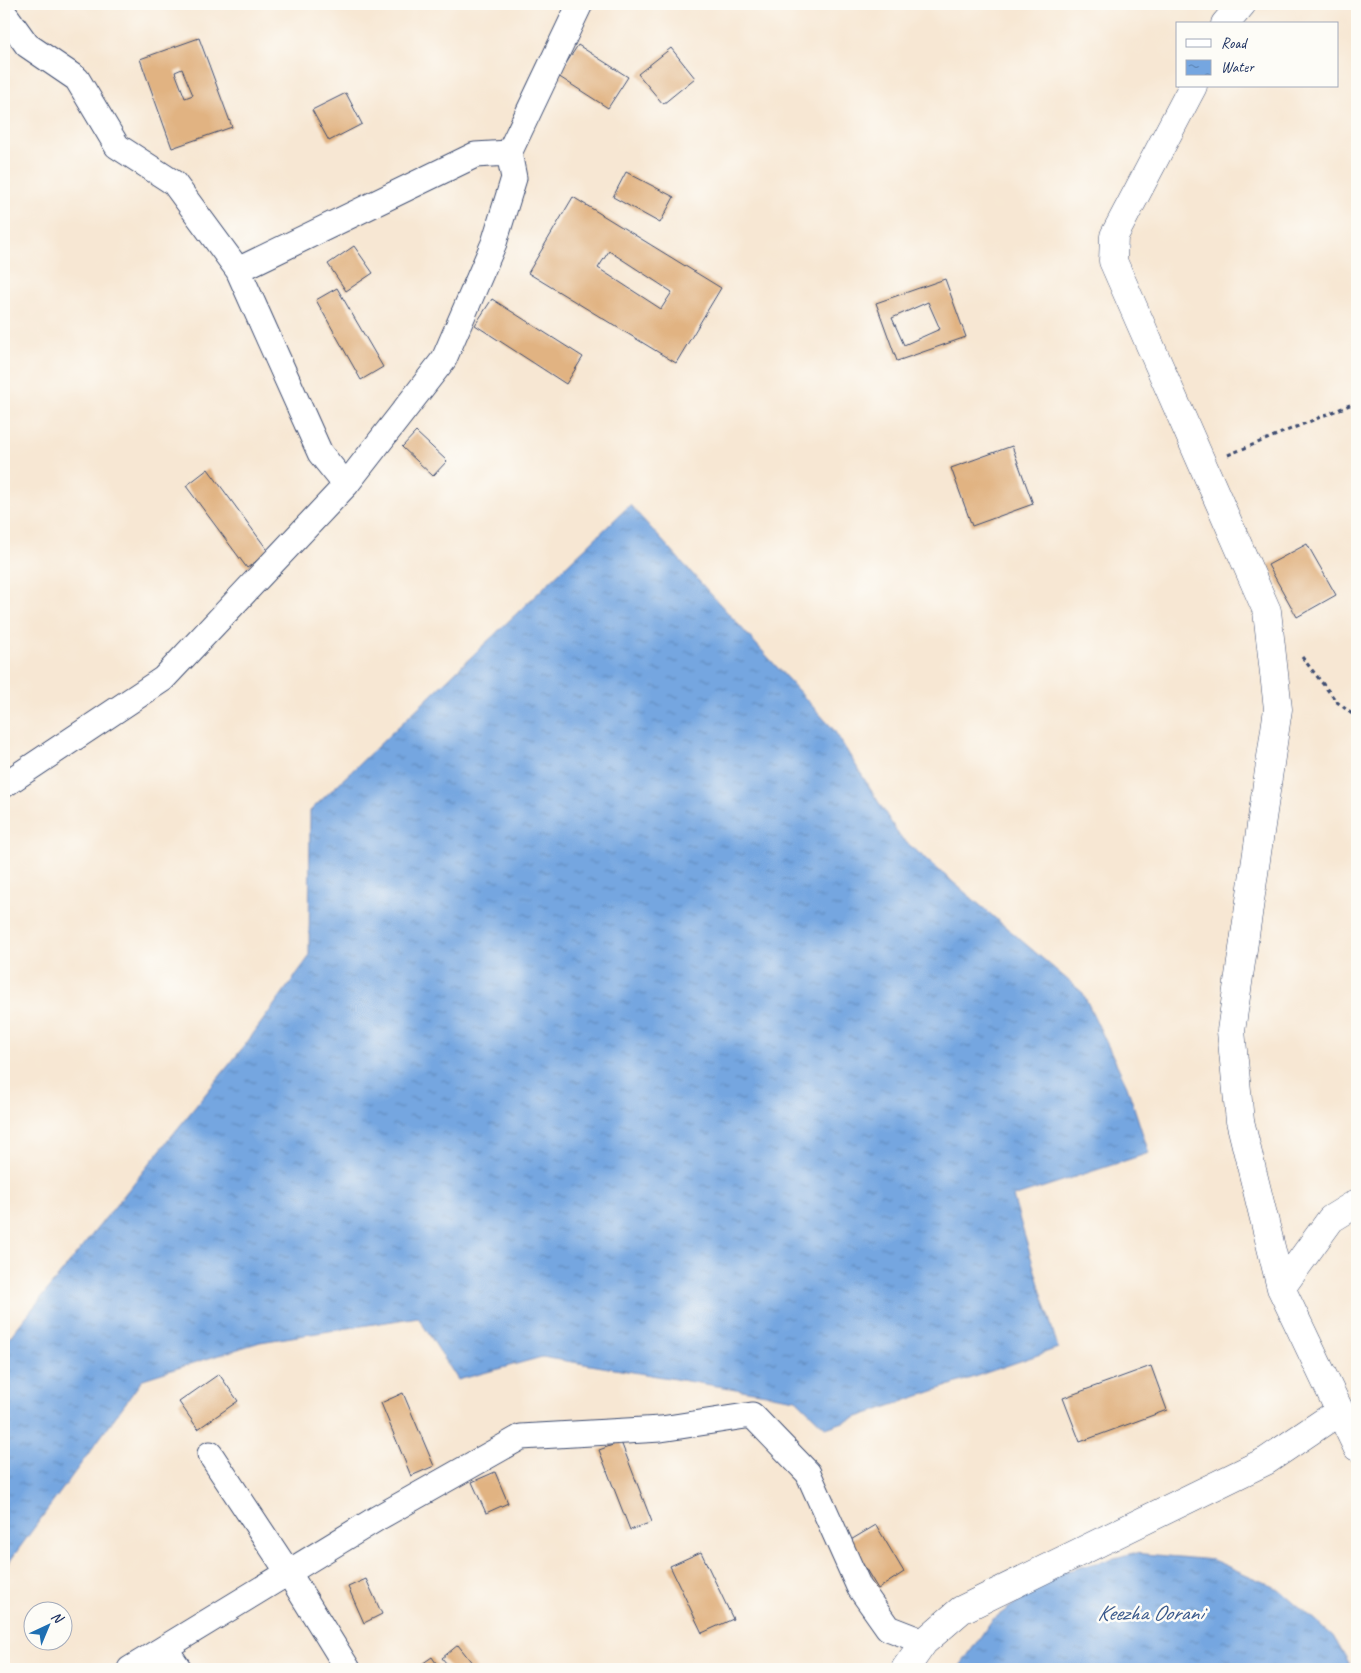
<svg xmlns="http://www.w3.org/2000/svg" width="1361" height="1673" font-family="Caveat,sans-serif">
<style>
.water{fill:url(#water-ripples);stroke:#486a9f}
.building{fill:#e1b382;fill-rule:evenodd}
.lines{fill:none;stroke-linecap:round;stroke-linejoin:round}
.minor-casing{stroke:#3c4b70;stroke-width:27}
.tertiary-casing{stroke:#3c4b70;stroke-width:29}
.primary-casing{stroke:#3c4b70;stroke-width:29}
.path{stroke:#3c4b70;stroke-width:3;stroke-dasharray:4 4;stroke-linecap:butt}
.minor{stroke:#fff;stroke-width:25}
.tertiary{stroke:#fff;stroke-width:28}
.primary{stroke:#fff;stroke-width:28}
.labels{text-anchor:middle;stroke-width:5;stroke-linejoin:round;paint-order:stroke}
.water-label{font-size:22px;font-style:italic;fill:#3a598c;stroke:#fdfcf7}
</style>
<defs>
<pattern id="water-ripples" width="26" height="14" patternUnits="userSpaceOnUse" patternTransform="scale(1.25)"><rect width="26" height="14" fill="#75a6e0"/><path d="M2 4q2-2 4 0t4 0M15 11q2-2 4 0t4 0" fill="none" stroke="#5f88b9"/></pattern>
</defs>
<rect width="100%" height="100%" fill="#fdfcf7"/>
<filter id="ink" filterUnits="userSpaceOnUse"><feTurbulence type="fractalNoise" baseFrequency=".02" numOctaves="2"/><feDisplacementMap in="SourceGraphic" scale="10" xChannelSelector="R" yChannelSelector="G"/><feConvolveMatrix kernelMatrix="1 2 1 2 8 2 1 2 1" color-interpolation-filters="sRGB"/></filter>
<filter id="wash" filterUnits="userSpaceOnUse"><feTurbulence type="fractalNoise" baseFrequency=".0096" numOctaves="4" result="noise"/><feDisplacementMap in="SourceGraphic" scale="20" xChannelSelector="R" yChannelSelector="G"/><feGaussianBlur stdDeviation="1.12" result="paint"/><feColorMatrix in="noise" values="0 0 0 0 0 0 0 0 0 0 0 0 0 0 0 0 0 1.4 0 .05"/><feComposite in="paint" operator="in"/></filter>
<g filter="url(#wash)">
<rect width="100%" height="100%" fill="#f7e7d3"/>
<!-- water -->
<path class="water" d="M630,505L834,730L900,837L1083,993L1127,1086L1149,1153L1013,1197L1058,1348L826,1428L796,1399L542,1357L458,1380L418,1317L260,1342L143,1379L4,1569V1344L245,1045L309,957L310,811Z
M1133,1553L1213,1560L1279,1589L1333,1636L1352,1669H958L992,1620L1056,1574Z"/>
<g id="blocks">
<!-- building -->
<path class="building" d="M199,38L232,127L172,148L140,59ZM182,69L193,95L185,98L175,72Z
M578,45L628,77L608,108L558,76Z
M671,48L695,78L663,104L638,74Z
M346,93L362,124L329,141L312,110Z
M626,172L674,197L660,223L613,197Z
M573,197L721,288L676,363L528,273ZM609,251L672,292L661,309L598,268Z
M354,246L373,273L346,291L328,264Z
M945,279L966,337L897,361L876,303ZM928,302L940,329L904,345L892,318Z
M337,288L383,367L361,380L316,300Z
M492,299L583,357L566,384L475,325Z
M416,432L447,461L433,476L402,447Z
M1012,446L1033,504L972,526L951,468Z
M208,469L269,552L247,568L186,486Z
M1307,544L1336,595L1297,617L1268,565Z
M1151,1366L1167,1410L1080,1442L1063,1398Z
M219,1374L238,1401L198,1429L179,1402Z
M403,1393L434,1466L411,1476L381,1403Z
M621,1442L652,1522L630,1530L599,1450Z
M495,1472L508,1503L486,1513L472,1482Z
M876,1525L904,1572L878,1589L849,1541Z
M701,1552L733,1619L702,1633L670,1566Z
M366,1579L382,1614L364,1623L348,1587Z
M458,1645L477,1669H451L442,1658Z
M432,1657L440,1669H417L416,1668Z"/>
</g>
</g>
<g filter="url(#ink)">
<use href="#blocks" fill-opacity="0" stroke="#3c4b70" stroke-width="1"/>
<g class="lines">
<defs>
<path id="minor" d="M4,13L27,45L77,79L117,146L174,183L238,270L320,453L346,485
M238,270L475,155L509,153
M4,785L163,679L346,485L444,359L494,243L514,178L509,153L580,4
M210,1454L288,1572L348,1669
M165,1648L179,1669
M130,1669L376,1519L521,1437L661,1429L752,1415L808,1473L859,1587L888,1628L924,1642"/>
<path id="tertiary" d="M905,1669L924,1642L961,1610L1266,1461L1340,1411"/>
<path id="primary" d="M1225,24L1242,4
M1193,86L1114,236L1113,261L1267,611L1278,709L1231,1031L1240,1121L1281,1288L1357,1447
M1281,1288L1331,1219L1357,1203"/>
</defs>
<!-- minor casing -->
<use href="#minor" class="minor-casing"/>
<!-- tertiary casing -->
<use href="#tertiary" class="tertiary-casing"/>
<!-- primary casing -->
<use href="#primary" class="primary-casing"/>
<!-- path -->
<path class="path" d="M1228,455L1357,402
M1302,657L1337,702L1357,718"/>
<!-- minor -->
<use href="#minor" class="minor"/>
<!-- tertiary -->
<use href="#tertiary" class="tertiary"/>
<!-- primary -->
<use href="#primary" class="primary"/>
</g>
</g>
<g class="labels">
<!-- water labels -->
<g class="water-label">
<text x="1150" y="1620">Keezha Oorani</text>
</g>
</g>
<!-- margin -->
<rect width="1361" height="1673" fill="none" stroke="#fdfcf7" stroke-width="20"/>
<!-- legend -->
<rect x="1176" y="22" width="162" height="65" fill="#fdfcf7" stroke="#a3aaba"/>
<rect x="1186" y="39" width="25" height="8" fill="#ffffff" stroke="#a3aaba"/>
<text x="1221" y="48" font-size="15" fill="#1b2f5e">Road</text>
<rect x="1186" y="60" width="25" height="15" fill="url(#water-ripples)" stroke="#a3aaba"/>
<text x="1221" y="72" font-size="15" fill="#1b2f5e">Water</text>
<!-- north arrow -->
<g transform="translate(48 1626) rotate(44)"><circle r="24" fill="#fdfcf7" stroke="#a3aaba"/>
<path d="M0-4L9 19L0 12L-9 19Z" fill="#1f6fb2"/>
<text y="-8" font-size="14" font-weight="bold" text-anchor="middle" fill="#1b2f5e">N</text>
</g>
</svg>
